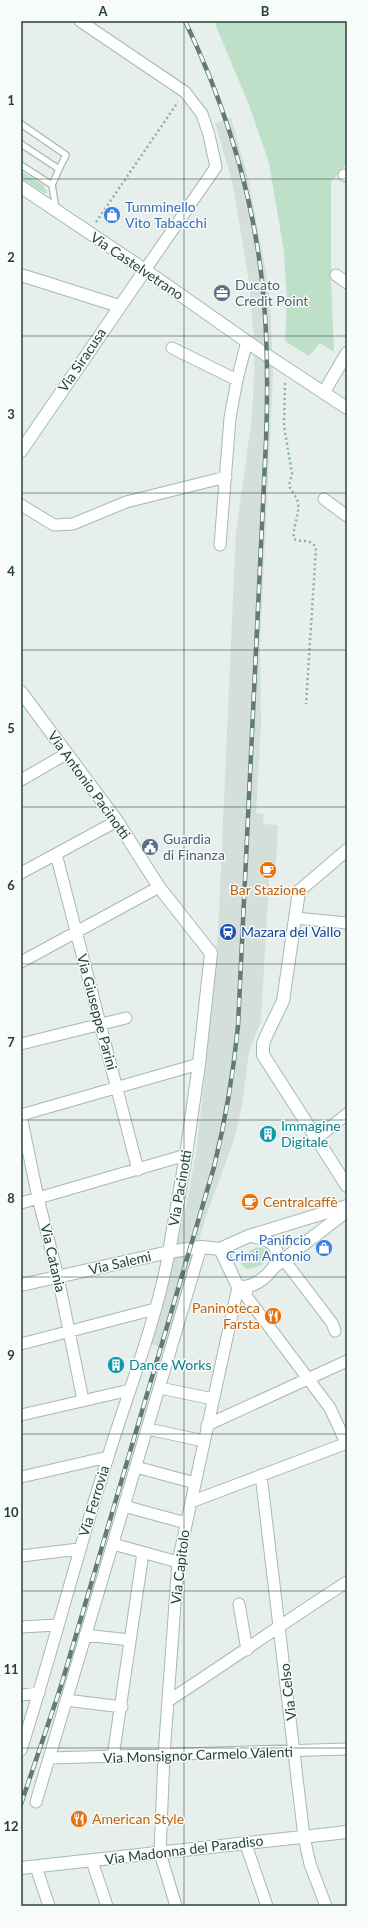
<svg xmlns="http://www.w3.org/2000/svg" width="368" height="1927" font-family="Lato,sans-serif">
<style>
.built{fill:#d4dfda}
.green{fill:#bfe0c8}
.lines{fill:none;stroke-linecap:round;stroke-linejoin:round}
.lane-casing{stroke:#a8b8b2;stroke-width:8}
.street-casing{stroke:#a8b8b2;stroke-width:13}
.secondary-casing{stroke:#a4bbb3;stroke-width:14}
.path{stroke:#86b3a5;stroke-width:2.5;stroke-dasharray:2 3;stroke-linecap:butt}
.lane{stroke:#fff;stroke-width:5.5}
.street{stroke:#fff;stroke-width:11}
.secondary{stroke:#fff;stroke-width:12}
.rail-casing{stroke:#5f7d75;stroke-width:4.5}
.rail{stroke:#f7fbf9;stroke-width:3;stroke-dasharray:9;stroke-linecap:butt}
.grid{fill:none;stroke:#24423a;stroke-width:1;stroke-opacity:0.55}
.labels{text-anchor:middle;stroke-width:3;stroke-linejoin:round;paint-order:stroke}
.shop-label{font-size:14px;fill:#366cbe;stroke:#f7fbf9;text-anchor:start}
.street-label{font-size:14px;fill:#24423a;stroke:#f7fbf9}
.service-label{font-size:14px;fill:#4e5e75;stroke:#f7fbf9;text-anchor:start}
.food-label{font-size:14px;fill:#c56008;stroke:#f7fbf9;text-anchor:start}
.transit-label{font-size:14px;fill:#164399;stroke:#f7fbf9;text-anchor:start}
.culture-label{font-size:14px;fill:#0d838f;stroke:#f7fbf9;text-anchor:start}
.neatline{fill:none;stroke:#24423a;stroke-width:1.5}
.grid-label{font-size:13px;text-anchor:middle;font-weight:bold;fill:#24423a}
</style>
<rect width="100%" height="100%" fill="#e6efeb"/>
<!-- built -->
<path class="built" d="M231,118L248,178L268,282L271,322L273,376L260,646L261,725L256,813L264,814L263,824L278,825L275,878H269L261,1021L249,1051L242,1106L234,1140L207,1214L165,1349L151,1344L186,1207L196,1153L202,1102L218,934L236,531L252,417L255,350L249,281L232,181L215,123Z"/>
<!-- green -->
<path class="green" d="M214,21H347V163L331,182V280L334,352L320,343L309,356L285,341L287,301L284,252L269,163L249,105Z
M21,171L43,185L47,192L45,194L21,178Z
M257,1247L267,1249L269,1252C267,1265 257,1268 246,1269L241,1264V1259L251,1250Z"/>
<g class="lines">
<defs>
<path id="lane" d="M21,124L66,155L59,169
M21,144L59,169L52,185
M21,165L52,185L56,209"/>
<path id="street" d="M80,21L185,92L202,114L209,135L216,167L145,270
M344,175L347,176
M336,275L347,283
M172,348L237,380
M324,499L347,516
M21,505L54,525L73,524L126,502L226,477
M220,545L230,418L237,380L247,341
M21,780L66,754
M56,854L138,1170
M21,873L117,821
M295,918L347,923
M21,962L159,887
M21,1044L126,1018
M21,1115L199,1064
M21,1116L38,1198L58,1277L83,1400
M316,1139L347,1114
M21,1203L186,1155
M284,1260L332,1323L335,1331
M247,1288L246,1296L330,1408L346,1443
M21,1344L155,1309
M160,1388L213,1399
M21,1415L130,1390
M207,1425L347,1361
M148,1429L204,1441
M136,1467L195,1483
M261,1475L304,1837L310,1864L326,1906
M21,1477L108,1457
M191,1502L347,1443
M124,1506L186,1523
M113,1544L178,1562
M21,1556L79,1549
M239,1604L247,1650
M21,1627L57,1625
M85,1635L130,1640
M21,1695L39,1693
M66,1700L122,1707
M168,1701C228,1662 286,1621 347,1582
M21,1750C52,1653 77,1554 108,1457C129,1389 156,1322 169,1252
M113,1757L143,1553
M50,1758L347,1749
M36,1802L201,1247
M245,1842L267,1906
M92,1861L107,1906
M36,1867L49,1906
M176,1906L160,1853L164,1755L178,1562L238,1287"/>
<path id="secondary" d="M21,187L145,270L259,350L347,408
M21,275L119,306
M324,392L347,353
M21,451L145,270
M21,692L117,821L159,887L211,953L199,1064L186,1155L169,1252
M347,850L299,891L283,1001L267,1034L263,1044V1055L347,1186
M251,1236C270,1240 283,1244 274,1267
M220,1249L238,1287C254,1288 265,1279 274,1267L347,1211
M21,1285L169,1252L201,1247L220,1249L249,1236L347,1206
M21,1868L347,1832"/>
</defs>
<!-- lane casing -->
<use href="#lane" class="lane-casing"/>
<!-- street casing -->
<use href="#street" class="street-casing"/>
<!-- secondary casing -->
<use href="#secondary" class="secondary-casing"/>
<!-- path -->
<path class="path" d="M96,222L178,102
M285,383L284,426L292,474L289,485C291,492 297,496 298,503C300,515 292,526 294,539C302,543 311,538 316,548L306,704"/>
<!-- lane -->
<use href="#lane" class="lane"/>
<!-- street -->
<use href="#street" class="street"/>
<!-- secondary -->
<use href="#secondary" class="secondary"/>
<defs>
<path id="rail" d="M21,1804L61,1686L214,1167C226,1118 233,1076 238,1026L266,441C268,387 268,334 262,281C252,191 224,102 185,21"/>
</defs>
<!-- rail casing -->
<use href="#rail" class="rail-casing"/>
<!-- rail -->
<use href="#rail" class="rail"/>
</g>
<!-- grid -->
<path class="grid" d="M184,21V1906M21,179H347M21,336H347M21,493H347M21,650H347M21,807H347M21,964H347M21,1120H347M21,1277H347M21,1434H347M21,1591H347M21,1748H347"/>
<!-- icons -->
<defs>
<symbol id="shop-disc" viewBox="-11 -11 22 22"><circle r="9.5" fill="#3f7fe0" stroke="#f7fbf9"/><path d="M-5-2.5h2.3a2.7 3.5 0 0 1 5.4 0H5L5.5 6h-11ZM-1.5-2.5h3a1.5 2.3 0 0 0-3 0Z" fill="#fff"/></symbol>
<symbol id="office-disc" viewBox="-11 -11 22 22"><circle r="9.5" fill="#5c6f8a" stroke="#f7fbf9"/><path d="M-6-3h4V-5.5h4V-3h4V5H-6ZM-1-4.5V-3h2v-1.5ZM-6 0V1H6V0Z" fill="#fff"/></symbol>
<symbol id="civic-disc" viewBox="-11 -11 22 22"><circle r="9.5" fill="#5c6f8a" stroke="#f7fbf9"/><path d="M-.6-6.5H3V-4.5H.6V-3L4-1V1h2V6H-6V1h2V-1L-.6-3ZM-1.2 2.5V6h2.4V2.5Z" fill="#fff"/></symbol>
<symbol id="cafe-disc" viewBox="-11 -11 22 22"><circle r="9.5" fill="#e8710a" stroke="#f7fbf9"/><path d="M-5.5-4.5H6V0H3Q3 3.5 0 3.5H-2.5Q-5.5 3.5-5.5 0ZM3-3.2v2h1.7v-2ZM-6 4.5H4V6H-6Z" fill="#fff"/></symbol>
<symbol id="station-disc" viewBox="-11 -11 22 22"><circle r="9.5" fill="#1a4fb4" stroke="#f7fbf9"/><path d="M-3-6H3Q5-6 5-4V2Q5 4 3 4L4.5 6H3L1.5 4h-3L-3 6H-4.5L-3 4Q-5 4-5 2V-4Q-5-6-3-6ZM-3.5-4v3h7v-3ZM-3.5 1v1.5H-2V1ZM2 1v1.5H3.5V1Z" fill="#fff"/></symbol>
<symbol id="building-disc" viewBox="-11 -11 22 22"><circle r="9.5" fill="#0f9aa8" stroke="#f7fbf9"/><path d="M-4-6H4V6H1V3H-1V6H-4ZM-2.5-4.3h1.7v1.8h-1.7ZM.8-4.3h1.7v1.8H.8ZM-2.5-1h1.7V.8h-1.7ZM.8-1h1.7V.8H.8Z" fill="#fff"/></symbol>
<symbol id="restaurant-disc" viewBox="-11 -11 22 22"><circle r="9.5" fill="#e8710a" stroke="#f7fbf9"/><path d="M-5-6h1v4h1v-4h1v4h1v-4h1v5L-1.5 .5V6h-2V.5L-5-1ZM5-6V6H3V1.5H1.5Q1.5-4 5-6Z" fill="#fff"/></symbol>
</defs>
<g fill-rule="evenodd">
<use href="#shop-disc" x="102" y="205" width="20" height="20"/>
<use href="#office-disc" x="212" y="283" width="20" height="20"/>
<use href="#civic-disc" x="140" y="837" width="20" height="20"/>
<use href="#cafe-disc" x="258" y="860" width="20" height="20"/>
<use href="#station-disc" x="218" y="922" width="20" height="20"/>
<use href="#building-disc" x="258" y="1124" width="20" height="20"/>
<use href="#cafe-disc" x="240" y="1192" width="20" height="20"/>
<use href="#shop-disc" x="314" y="1238" width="20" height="20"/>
<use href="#restaurant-disc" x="263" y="1306" width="20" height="20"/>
<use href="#building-disc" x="106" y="1355" width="20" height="20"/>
<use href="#restaurant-disc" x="69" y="1809" width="20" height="20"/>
</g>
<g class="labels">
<!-- shop labels -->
<g class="shop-label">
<text x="125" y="212">Tumminello<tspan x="125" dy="16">Vito Tabacchi</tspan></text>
<text x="311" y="1245" text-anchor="end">Panificio<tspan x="311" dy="16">Crimi Antonio</tspan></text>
</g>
<!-- street labels -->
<g class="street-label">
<text transform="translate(137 266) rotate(34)" y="5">Via Castelvetrano</text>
<text transform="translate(82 360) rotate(-56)" y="5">Via Siracusa</text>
<text transform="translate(89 785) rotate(54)" y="5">Via Antonio Pacinotti</text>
<text transform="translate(97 1012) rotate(75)" y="5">Via Giuseppe Parini</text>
<text transform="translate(180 1188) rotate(-80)" y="5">Via Pacinotti</text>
<text transform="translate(53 1258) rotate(77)" y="5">Via Catania</text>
<text transform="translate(120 1263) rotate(-13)" y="5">Via Salemi</text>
<text transform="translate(94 1501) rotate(-73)" y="5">Via Ferrovia</text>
<text transform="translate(180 1567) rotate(-83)" y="5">Via Capitolo</text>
<text transform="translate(288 1692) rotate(-97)" y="5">Via Celso</text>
<text transform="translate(198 1755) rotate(-2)" y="5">Via Monsignor Carmelo Valenti</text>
<text transform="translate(184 1850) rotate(-7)" y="5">Via Madonna del Paradiso</text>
</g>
<!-- service labels -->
<g class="service-label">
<text x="235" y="290">Ducato<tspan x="235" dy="16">Credit Point</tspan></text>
<text x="163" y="844">Guardia<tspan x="163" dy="16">di Finanza</tspan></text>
</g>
<!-- food labels -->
<g class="food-label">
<text x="268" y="895" text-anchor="middle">Bar Stazione</text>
<text x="263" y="1207">Centralcaffè</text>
<text x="260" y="1313" text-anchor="end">Paninoteca<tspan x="260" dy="16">Farsta</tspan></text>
<text x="92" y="1824">American Style</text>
</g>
<!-- transit labels -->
<g class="transit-label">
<text x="241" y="937">Mazara del Vallo</text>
</g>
<!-- culture labels -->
<g class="culture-label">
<text x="281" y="1131">Immagine<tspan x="281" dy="16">Digitale</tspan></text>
<text x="129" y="1370">Dance Works</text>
</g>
</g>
<!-- border -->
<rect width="368" height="1927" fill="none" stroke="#f7fbf9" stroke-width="44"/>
<rect x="22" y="22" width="324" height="1883" class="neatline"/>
<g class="grid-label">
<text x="103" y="16">A</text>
<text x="265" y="16">B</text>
<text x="11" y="105">1</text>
<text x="11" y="262">2</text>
<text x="11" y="419">3</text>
<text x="11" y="576">4</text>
<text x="11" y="733">5</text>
<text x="11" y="890">6</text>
<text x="11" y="1047">7</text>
<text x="11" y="1203">8</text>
<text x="11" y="1360">9</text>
<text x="11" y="1517">10</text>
<text x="11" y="1674">11</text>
<text x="11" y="1831">12</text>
</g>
</svg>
